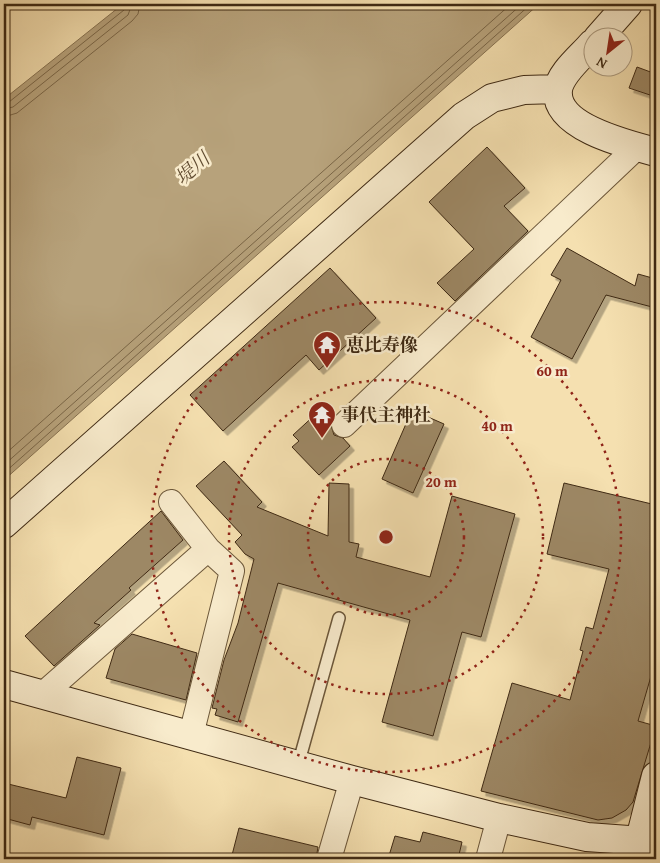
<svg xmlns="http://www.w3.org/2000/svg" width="660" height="863" font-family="'Gentium Book Plus','Noto Serif JP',serif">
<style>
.water{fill:#b7a27b;stroke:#877251}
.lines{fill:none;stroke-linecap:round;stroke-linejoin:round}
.shore{stroke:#7a6647;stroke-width:1}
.building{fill:#9d8865;stroke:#3e2913;filter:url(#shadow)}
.lane-casing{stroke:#6c573a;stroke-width:14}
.street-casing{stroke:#6c573a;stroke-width:26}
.secondary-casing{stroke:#3e2913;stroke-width:30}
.lane{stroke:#f8ebcc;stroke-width:11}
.street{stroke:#f8ebcc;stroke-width:24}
.secondary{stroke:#f8ebcc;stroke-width:28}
.ring{fill:none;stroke:#8f2418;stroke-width:2.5;stroke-dasharray:2.5 5}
.labels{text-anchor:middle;stroke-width:5;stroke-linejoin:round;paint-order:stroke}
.poi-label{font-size:18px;font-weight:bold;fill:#3e2913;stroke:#f8ebcc;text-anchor:start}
.water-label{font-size:19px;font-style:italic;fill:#624d32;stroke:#f8ebcc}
.centre{fill:#8f2418;stroke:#f8ebcc;stroke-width:2.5}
.ring-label{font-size:15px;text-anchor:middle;font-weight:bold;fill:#8f2418;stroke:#f8ebcc;stroke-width:5;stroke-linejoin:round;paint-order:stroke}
</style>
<defs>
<filter id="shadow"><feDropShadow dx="4.5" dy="4.5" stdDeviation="0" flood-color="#0004"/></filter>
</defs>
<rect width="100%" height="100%" fill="#f5e0b0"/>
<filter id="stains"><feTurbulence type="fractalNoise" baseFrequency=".004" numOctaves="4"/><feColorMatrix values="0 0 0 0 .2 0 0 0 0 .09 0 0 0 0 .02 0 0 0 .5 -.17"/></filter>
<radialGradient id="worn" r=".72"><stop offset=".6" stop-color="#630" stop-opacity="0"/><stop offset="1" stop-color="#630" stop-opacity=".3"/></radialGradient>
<!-- water -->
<path class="water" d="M123,4H539L4,480V99Z"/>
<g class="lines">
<!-- shore -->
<path class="shore" d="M4,103L9,102L124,10L126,4
M4,109L13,107L128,15L132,4
M4,117L17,113L132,21L138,14L140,4
M4,455L511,4
M4,465L522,4
M4,473L531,4"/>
</g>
<!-- building -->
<path class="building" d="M637,67L656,74V97L629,88Z
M487,147L525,188L504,206L528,231L455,301L437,283L474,249L429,202Z
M567,248L635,286L638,274L656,279V308L606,295L572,359L531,337L561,280L551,275Z
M330,268L376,318L319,370L306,355L223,431L190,395Z
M412,410L444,424L413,493L382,479Z
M318,412L331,425L334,435L343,438L350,446L319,475L292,447L299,441L293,435Z
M224,461L262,502L257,507L328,536L329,483L349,484V542L359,544L356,557L430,577L452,496L515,514L481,637L462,632L433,736L382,722L410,620L278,583L238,722L215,715L217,709L212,708L224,660L238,623L254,559L245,554L235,542L242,535L196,486Z
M564,483L656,505V659L638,721L656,726L633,802L626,810L612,818L598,820L481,791L512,683L570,700L583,651L580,650L586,627L593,629L609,569L547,554Z
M161,511L183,540L129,588L131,590L94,623L100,625L54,666L25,636Z
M132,634L197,653L186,700L106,678L115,649Z
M77,757L121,768L104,835L32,817L30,825L4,818V783L66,798Z
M239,828L318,847L316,859H231Z
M423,832L462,842L458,859H388L395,836L420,842Z"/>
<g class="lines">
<defs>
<path id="lane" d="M298,765L339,618"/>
<path id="street" d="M344,425L637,147
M171,502L208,549L232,571L191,735
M42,695L208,549
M329,859L352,780
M488,859L499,818"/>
<path id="secondary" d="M598,38L628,4
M592,44C582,56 560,73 558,90C554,128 630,145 656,152
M4,524L464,116L492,98L524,90L558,89
M4,684L352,780L499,818L587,837L656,842
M635,859L656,776"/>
</defs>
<!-- lane casing -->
<use href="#lane" class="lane-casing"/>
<!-- street casing -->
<use href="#street" class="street-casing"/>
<!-- secondary casing -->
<use href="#secondary" class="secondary-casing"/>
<!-- lane -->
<use href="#lane" class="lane"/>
<!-- street -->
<use href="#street" class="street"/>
<!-- secondary -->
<use href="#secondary" class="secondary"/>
</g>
<!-- distance rings -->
<g class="ring">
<circle cx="386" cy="537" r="78"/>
<circle cx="386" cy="537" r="157"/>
<circle cx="386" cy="537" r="235"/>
</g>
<!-- icons -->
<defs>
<symbol id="temple-pin" viewBox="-11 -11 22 30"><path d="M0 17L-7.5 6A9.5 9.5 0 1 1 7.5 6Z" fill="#8f2418" stroke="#f8ebcc"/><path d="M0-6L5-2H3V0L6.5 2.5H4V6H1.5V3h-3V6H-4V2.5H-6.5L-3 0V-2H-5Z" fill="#fff"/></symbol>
</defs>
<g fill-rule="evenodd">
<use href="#temple-pin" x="311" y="329" width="32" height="43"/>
<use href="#temple-pin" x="306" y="399" width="32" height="43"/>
</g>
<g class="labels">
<!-- poi labels -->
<g class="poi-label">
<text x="346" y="351">恵比寿像</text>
<text x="341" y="421">事代主神社</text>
</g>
<!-- water labels -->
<g class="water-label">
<text transform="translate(192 168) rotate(-41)" y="7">堤川</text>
</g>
</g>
<circle cx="386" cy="537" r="8" class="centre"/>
<g class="ring-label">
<text x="552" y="376">60 m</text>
<text x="497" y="431">40 m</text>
<text x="441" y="487">20 m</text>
</g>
<!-- margin -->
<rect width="660" height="863" fill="none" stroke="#f5e0b0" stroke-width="20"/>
<rect x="5" y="5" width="650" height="853" fill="none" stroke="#3e2913" stroke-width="2.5"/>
<rect x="10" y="10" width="640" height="843" fill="none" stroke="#3e2913"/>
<!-- north arrow -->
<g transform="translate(608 52) rotate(210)"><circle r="24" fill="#f8ebcc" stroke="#ae9d82"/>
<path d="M0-4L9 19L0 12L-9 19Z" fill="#8f2418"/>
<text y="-8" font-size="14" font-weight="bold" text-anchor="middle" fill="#3e2913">N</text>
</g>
<rect width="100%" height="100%" filter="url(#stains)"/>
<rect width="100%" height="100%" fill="url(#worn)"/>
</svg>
